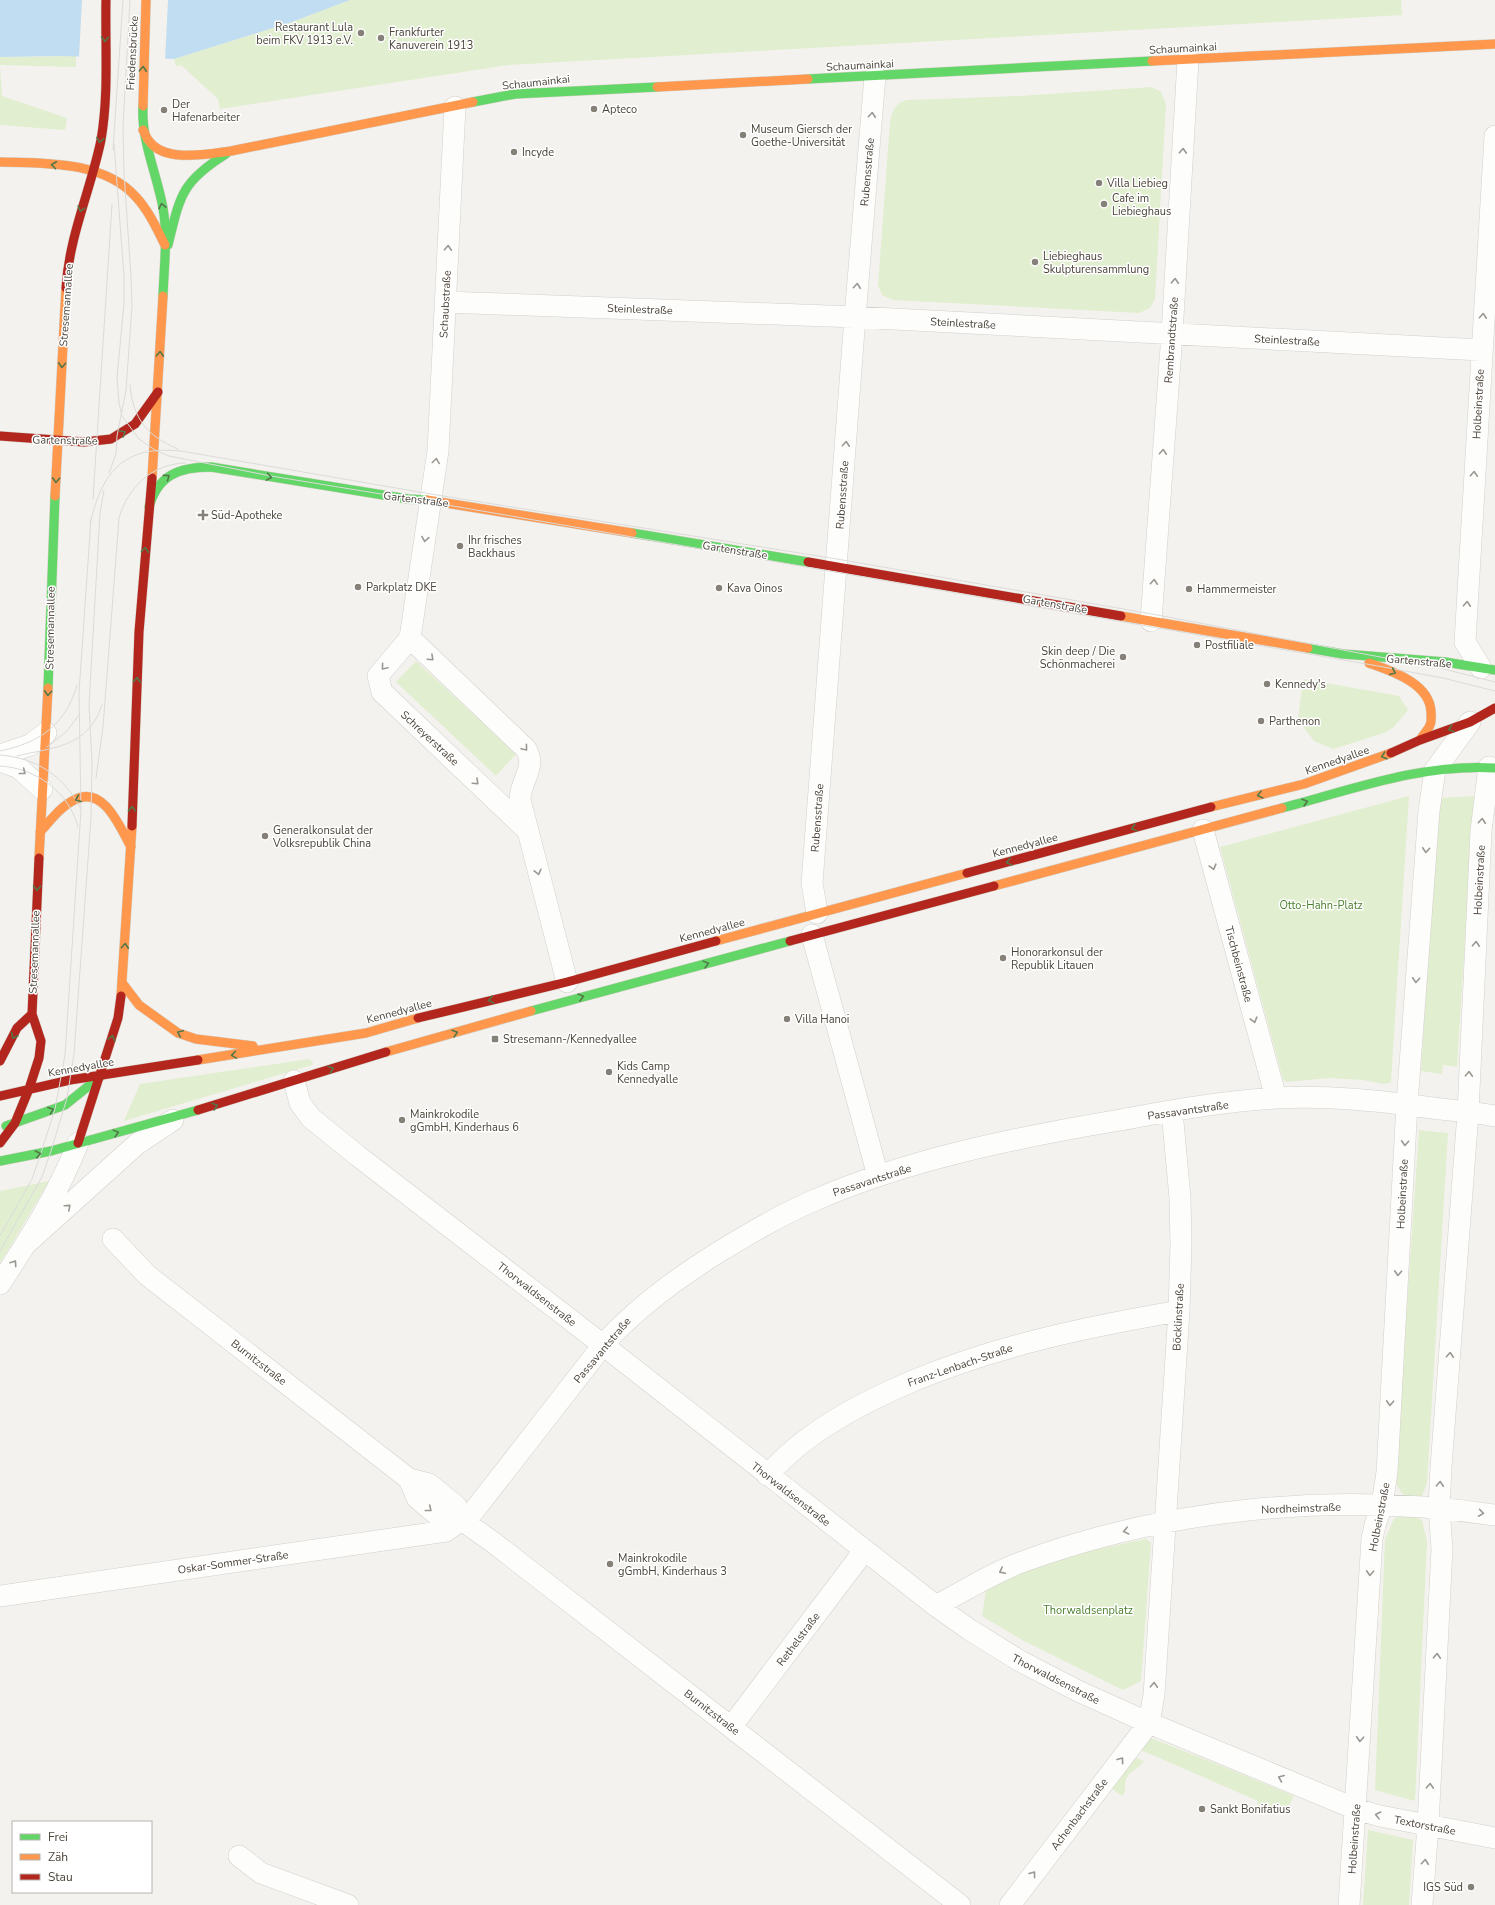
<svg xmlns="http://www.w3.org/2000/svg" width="1495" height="1905" font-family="'Nunito Sans',sans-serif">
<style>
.green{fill:#e1eecf}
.water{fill:#c0ddf1}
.pier{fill:#f4f2ee}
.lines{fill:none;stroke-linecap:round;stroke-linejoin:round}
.street-casing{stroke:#d2d0cb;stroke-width:22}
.fast-casing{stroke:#d3cfc5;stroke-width:10}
.slow-casing{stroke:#d3cfc5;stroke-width:10}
.jam-casing{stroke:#d3cfc5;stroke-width:10}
.street{stroke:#fdfdfc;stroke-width:21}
.fast{stroke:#63d668;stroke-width:9}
.slow{stroke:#ff974d;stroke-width:9}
.jam{stroke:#b3261e;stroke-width:9}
.tram{stroke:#dbdbda;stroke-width:1}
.oneway{stroke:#537749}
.oneway2{stroke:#9b9791}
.poi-dot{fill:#868178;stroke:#fff;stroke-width:1.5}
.labels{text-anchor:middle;stroke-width:3;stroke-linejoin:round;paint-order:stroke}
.poi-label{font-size:11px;fill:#4b4439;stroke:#fff;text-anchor:start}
.street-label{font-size:11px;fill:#4b4439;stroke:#fff}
.park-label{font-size:11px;fill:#4a7f2a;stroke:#fff}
</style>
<rect width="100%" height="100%" fill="#f4f2ee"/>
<!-- green -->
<path class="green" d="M350,0H1401L1402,15L509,65L220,109L218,99L181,65L176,66L174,59L292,22Z
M76,56V67L0,65L2,96L67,118L65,130L0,125V57Z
M1152,87L1161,92L1166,104L1155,299L1150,308L1139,313L893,300L882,295L878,285L890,122C892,111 895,104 906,100L1019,96Z
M416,661L516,754L496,776L396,682Z
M1303,679L1399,696L1408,710L1394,727L1384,733L1333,749L1314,741L1298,720Z
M1409,796L1391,1082L1384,1084L1363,1080L1329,1078L1286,1082L1283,1079L1220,847Z
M1474,796L1457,1067L1443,1065L1442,1074L1421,1071L1435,848L1440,798Z
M309,1059L313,1062L312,1065L124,1121L140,1084Z
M1419,1130L1448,1133L1427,1483L1422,1496C1407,1502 1400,1494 1395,1480Z
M49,1181L7,1252L0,1262V1191Z
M1402,1514L1413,1516L1422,1520L1427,1542L1415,1801L1375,1790L1385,1539L1394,1519Z
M1146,1539L1151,1543L1141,1681L1123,1690L1024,1641L982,1616L986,1590L1018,1574L1083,1552Z
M1148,1737L1217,1764L1294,1796L1284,1815L1257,1804L1258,1801L1141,1750Z
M1134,1757L1144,1761C1135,1774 1123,1770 1125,1792L1122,1796L1111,1788Z
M1368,1830L1413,1840L1409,1905H1363Z"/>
<!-- water -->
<path class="water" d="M0,0H350L292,22L174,59L58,56L0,57Z"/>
<!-- pier -->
<path class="pier" d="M82,0H168L165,61L79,58Z"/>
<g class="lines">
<defs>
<path id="street" d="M455,107L438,451L410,638L526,749C537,768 520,780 520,800L567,982
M445,302L855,317L1481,350
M1151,621L1172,334L1188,60
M410,638L378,676L382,692L527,830
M1481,668L1465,642L1495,136
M0,755L30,745L46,733
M0,761L19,768L42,789
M1203,830L1276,1098
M817,913L812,883L855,317L875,76
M812,935L878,1176
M294,1081L300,1103L311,1118L358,1156L603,1345L936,1606L970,1630L1020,1661L1078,1691L1149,1723L1356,1809L1380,1816L1495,1838
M113,1239L147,1275L409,1479L429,1484L456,1506L463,1521L494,1543L960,1905
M28,1242L137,1144L173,1120
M0,1284C30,1238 58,1194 78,1143
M767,1475C777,1465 787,1455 798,1446C831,1419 869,1400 908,1383C995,1346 1086,1327 1179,1311
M409,1479L417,1498L443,1520L463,1521
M0,1596L446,1531L473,1512L603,1345C635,1309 673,1281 714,1255C747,1235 780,1215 815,1200C909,1159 1019,1137 1120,1120C1171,1111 1224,1101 1276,1098C1329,1095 1381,1101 1433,1108C1454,1111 1475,1112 1495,1116
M936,1606C964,1591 992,1573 1022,1562C1171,1507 1338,1492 1495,1515
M731,1727L864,1551
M239,1856L261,1873L348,1905
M1010,1905L1149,1723L1154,1695L1179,1311L1181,1244L1180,1198L1172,1111
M1349,1905L1372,1539L1375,1525L1382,1505L1387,1472L1407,1104L1429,811L1435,770L1470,722
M1422,1905L1428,1825L1442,1549L1439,1508L1441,1467L1468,1113L1481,831L1489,767"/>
<path id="fast" d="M808,79L1152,61
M473,102L515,94L657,87
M143,106C141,141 157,174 163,208C168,237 164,267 163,296
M168,245C180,196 181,182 226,154
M149,507C158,475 179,467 211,467L408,499L427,500
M632,533L808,562
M1308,648L1343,654L1445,662L1495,670
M48,688L55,496
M1282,808C1351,790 1423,763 1495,768
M531,1011L790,941
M6,1126L65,1105L101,1076
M0,1161L51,1151L198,1110"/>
<path id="slow" d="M1152,61L1495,44
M657,87L808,79
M143,106L146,0
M143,130C145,133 146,138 149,141C165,163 208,154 231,151L473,102
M0,162C45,163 104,161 136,197C149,211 157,229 165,245
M152,478L163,296
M55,496L66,288
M427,500L632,533
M1121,616L1308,648
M1369,663C1391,671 1430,683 1431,712C1431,716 1432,721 1430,725C1428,730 1423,735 1420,740
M1211,807L1304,784L1391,753
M40,832C50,821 60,807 74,800C103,784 120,827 131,847
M39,858L48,688
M994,886L1282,808
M716,941L967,873
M123,984L139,1005L178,1033L196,1039L253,1046
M121,996L132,826
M386,1052L531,1011
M198,1060L366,1033L418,1018"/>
<path id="jam" d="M66,288C69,236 91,189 101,140C109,94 105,46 106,0
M0,436L84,442L111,439L135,424L158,392
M808,562L1121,616
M1391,753L1420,740L1470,722L1495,708
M132,826L139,632L152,478
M967,873L1211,807
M790,941L994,886
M418,1018L567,982L716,941
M0,1061L17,1028L32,1014
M0,1096L70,1080L198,1060
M198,1110L386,1052
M0,1143L15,1123L29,1089L39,1058L41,1041L32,1014L39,858
M78,1143L118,1018L121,996"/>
</defs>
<!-- street casing -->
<use href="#street" class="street-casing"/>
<!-- fast casing -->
<use href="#fast" class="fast-casing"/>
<!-- slow casing -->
<use href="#slow" class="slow-casing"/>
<!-- jam casing -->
<use href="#jam" class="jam-casing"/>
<!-- street -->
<use href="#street" class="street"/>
<!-- fast -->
<use href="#fast" class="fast"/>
<!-- slow -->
<use href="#slow" class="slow"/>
<!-- jam -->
<use href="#jam" class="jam"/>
<!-- tram -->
<path class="tram" d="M114,144L124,276V304L117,377L119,403L122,416L139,439L155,450L169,456L271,476L430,502L1378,666L1443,678L1495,691
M113,150L123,0
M130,385C133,419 147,436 178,449
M109,473L116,454L117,436L126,390L132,306L131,277L124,173L123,127L130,0
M93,499L112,204
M90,524C102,471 124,445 181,451L431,494L837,559L1152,614L1444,669L1495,682
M47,747L66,732L79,715
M0,751C39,743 66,725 77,685
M0,755C37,758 64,776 81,809
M17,756C53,747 88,748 102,705
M0,766C36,768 69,792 78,827
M96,778L103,727L119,518C128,487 152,464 185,463
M0,1236L32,1179L41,1153L55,1109L65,1055L81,810L79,692L91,519
M0,1251L42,1177L51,1151L67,1098L74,1054L91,818L92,762L89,705L100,513L104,490"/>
</g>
<!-- one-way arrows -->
<defs><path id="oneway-chevron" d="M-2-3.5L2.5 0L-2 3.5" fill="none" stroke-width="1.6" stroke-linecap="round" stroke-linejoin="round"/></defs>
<g class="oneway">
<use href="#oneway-chevron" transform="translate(105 39) rotate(91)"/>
<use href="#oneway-chevron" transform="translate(143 69) rotate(-87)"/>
<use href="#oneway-chevron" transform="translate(100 140) rotate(100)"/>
<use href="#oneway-chevron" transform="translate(54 165) rotate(-173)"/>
<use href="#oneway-chevron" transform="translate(162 206) rotate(-102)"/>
<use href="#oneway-chevron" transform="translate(81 209) rotate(106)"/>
<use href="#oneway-chevron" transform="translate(160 354) rotate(-87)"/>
<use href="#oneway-chevron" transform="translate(62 365) rotate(93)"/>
<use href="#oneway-chevron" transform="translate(123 433) rotate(-31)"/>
<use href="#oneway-chevron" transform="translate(167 477) rotate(-36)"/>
<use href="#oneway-chevron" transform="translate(269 477) rotate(10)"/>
<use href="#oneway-chevron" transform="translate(56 480) rotate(93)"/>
<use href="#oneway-chevron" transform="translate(145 550) rotate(-86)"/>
<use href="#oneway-chevron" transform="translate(1393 672) rotate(23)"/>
<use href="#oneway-chevron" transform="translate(137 680) rotate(-87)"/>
<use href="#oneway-chevron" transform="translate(48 693) rotate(94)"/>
<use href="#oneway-chevron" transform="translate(1451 729) rotate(160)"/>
<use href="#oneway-chevron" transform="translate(1384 756) rotate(161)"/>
<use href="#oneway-chevron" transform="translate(1260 795) rotate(166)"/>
<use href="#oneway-chevron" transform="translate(78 799) rotate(159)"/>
<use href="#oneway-chevron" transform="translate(1305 802) rotate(-16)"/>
<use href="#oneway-chevron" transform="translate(132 809) rotate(-88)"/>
<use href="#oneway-chevron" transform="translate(1134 828) rotate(165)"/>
<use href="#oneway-chevron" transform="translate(1009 862) rotate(165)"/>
<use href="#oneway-chevron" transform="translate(37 888) rotate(92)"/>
<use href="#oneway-chevron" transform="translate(125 946) rotate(-86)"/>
<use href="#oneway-chevron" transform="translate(706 964) rotate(-15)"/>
<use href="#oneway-chevron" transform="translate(581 997) rotate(-15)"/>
<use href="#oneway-chevron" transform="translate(491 1000) rotate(167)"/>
<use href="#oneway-chevron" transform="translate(180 1033) rotate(-155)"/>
<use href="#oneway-chevron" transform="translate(455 1033) rotate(-16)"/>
<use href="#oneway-chevron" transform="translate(14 1036) rotate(116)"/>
<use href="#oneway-chevron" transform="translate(112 1038) rotate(-74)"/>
<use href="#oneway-chevron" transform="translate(234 1055) rotate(171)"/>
<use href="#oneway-chevron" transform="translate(331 1069) rotate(-18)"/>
<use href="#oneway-chevron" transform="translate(215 1106) rotate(-17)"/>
<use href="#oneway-chevron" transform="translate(51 1110) rotate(-20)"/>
<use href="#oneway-chevron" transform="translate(116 1133) rotate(-15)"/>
<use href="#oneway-chevron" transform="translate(38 1154) rotate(-11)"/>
</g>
<g class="oneway2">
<use href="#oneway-chevron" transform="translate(872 115) rotate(-85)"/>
<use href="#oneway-chevron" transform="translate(1183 151) rotate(-87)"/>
<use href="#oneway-chevron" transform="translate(448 248) rotate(-87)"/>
<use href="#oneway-chevron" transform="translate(1175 281) rotate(-87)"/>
<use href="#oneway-chevron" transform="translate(857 286) rotate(-85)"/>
<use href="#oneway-chevron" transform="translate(1483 316) rotate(-86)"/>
<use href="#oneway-chevron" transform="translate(846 444) rotate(-86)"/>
<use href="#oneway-chevron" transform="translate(1163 452) rotate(-86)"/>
<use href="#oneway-chevron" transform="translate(436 461) rotate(-82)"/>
<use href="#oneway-chevron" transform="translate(1474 474) rotate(-87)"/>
<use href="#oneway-chevron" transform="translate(425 539) rotate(99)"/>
<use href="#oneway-chevron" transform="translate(1154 582) rotate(-86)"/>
<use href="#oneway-chevron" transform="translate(1467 604) rotate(-87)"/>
<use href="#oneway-chevron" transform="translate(431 658) rotate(43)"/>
<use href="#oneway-chevron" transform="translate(384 667) rotate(130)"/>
<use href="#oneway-chevron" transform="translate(525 748) rotate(50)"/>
<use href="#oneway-chevron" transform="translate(23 772) rotate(39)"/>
<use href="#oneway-chevron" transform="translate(476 782) rotate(43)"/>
<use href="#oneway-chevron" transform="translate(1482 821) rotate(-85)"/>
<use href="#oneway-chevron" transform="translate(1426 850) rotate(94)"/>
<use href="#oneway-chevron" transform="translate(1213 867) rotate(75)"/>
<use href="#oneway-chevron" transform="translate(538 872) rotate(76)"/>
<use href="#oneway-chevron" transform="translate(1476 944) rotate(-87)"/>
<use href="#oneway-chevron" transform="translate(1416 980) rotate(94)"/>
<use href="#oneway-chevron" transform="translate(1254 1020) rotate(75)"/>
<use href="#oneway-chevron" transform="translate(1469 1074) rotate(-87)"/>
<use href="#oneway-chevron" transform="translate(1405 1143) rotate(93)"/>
<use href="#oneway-chevron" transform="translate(68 1207) rotate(-42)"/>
<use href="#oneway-chevron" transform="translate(14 1263) rotate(-56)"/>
<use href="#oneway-chevron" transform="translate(1398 1273) rotate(93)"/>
<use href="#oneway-chevron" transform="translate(1450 1355) rotate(-86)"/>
<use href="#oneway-chevron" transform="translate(1390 1403) rotate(93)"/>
<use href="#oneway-chevron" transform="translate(1440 1484) rotate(-87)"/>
<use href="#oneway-chevron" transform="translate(429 1509) rotate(39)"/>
<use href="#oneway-chevron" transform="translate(1481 1513) rotate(8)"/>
<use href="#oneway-chevron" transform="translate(1126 1531) rotate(167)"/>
<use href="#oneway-chevron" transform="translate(1002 1571) rotate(154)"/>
<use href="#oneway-chevron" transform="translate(1370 1573) rotate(93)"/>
<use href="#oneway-chevron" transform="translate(1437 1656) rotate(-87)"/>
<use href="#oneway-chevron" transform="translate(1154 1685) rotate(-87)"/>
<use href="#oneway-chevron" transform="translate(1360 1739) rotate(93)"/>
<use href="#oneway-chevron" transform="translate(1121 1760) rotate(-53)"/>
<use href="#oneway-chevron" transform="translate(1281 1778) rotate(-158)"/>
<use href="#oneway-chevron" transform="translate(1430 1786) rotate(-87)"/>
<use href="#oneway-chevron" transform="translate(1378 1815) rotate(-166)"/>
<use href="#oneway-chevron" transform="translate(1425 1862) rotate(-85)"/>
<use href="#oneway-chevron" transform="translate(1033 1874) rotate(-53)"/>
</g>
<!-- markers -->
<g class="poi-dot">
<circle cx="361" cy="33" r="4"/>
<circle cx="381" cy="38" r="4"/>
<circle cx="594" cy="109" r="4"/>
<circle cx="164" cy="110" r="4"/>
<circle cx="743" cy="135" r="4"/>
<circle cx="514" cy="152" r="4"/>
<circle cx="1099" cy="183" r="4"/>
<circle cx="1104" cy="204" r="4"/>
<circle cx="1035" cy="262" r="4"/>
<path d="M201 509h4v4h4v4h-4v4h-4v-4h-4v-4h4z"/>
<circle cx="460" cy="546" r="4"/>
<circle cx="358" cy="587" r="4"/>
<circle cx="719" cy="588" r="4"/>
<circle cx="1189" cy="589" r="4"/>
<circle cx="1197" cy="645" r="4"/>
<circle cx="1123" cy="657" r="4"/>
<circle cx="1267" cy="684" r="4"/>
<circle cx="1261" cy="721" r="4"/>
<circle cx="265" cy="836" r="4"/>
<circle cx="1003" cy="958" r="4"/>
<circle cx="787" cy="1019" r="4"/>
<rect x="491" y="1035" width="8" height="8" rx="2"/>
<circle cx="609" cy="1072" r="4"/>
<circle cx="402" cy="1120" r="4"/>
<circle cx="610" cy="1564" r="4"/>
<circle cx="1202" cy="1809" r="4"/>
<circle cx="1471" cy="1887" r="4"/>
</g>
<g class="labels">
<!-- poi labels -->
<g class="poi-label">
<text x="353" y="31" text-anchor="end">Restaurant Lula<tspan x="353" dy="13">beim FKV 1913 e.V.</tspan></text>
<text x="389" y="36">Frankfurter<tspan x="389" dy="13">Kanuverein 1913</tspan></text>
<text x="172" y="108">Der<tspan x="172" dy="13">Hafenarbeiter</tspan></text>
<text x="602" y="113">Apteco</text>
<text x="751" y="133">Museum Giersch der<tspan x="751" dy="13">Goethe-Universität</tspan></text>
<text x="522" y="156">Incyde</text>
<text x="1107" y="187">Villa Liebieg</text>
<text x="1112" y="202">Cafe im<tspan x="1112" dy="13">Liebieghaus</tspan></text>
<text x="1043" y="260">Liebieghaus<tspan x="1043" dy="13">Skulpturensammlung</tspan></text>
<text x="211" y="519">Süd-Apotheke</text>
<text x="468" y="544">Ihr frisches<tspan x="468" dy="13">Backhaus</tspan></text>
<text x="366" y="591">Parkplatz DKE</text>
<text x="727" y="592">Kava Oinos</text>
<text x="1197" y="593">Hammermeister</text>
<text x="1205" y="649">Postfiliale</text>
<text x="1115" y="655" text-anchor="end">Skin deep / Die<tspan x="1115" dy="13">Schönmacherei</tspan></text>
<text x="1275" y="688">Kennedy's</text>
<text x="1269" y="725">Parthenon</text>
<text x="273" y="834">Generalkonsulat der<tspan x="273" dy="13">Volksrepublik China</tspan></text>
<text x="1011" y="956">Honorarkonsul der<tspan x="1011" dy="13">Republik Litauen</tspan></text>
<text x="795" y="1023">Villa Hanoi</text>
<text x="503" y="1043">Stresemann-/Kennedyallee</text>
<text x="617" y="1070">Kids Camp<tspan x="617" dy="13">Kennedyalle</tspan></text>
<text x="410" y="1118">Mainkrokodile<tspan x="410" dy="13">gGmbH, Kinderhaus 6</tspan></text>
<text x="618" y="1562">Mainkrokodile<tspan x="618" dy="13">gGmbH, Kinderhaus 3</tspan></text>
<text x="1210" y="1813">Sankt Bonifatius</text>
<text x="1463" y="1891" text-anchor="end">IGS Süd</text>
</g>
<!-- street labels -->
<g class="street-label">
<text transform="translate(1183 48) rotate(-3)" y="4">Schaumainkai</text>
<text transform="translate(132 53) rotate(-87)" y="4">Friedensbrücke</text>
<text transform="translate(860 65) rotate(-3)" y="4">Schaumainkai</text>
<text transform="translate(536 82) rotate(-6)" y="4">Schaumainkai</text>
<text transform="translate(867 172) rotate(-85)" y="4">Rubensstraße</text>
<text transform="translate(445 304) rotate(-87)" y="4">Schaubstraße</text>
<text transform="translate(66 305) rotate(-86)" y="4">Stresemannallee</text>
<text transform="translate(640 309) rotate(2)" y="4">Steinlestraße</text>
<text transform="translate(963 323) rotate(3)" y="4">Steinlestraße</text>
<text transform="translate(1171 340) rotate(-86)" y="4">Rembrandtstraße</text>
<text transform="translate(1287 340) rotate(3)" y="4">Steinlestraße</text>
<text transform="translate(1478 404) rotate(-87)" y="4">Holbeinstraße</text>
<text transform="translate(65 440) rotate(1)" y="4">Gartenstraße</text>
<text transform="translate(842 495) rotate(-86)" y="4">Rubensstraße</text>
<text transform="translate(416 499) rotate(7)" y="4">Gartenstraße</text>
<text transform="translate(735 550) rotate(9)" y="4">Gartenstraße</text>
<text transform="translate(1055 604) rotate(10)" y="4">Gartenstraße</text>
<text transform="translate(50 628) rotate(-89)" y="4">Stresemannallee</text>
<text transform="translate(1419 661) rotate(5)" y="4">Gartenstraße</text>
<text transform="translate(430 738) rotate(43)" y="4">Schreyerstraße</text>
<text transform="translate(1337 760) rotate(-19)" y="4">Kennedyallee</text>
<text transform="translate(817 818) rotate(-86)" y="4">Rubensstraße</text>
<text transform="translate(1025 845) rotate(-15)" y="4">Kennedyallee</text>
<text transform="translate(1479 880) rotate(-87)" y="4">Holbeinstraße</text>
<text transform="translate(712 930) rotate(-15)" y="4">Kennedyallee</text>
<text transform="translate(34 952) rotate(-88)" y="4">Stresemannallee</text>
<text transform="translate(1239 964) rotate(75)" y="4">Tischbeinstraße</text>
<text transform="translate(399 1011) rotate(-15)" y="4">Kennedyallee</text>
<text transform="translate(81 1067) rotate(-10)" y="4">Kennedyallee</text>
<text transform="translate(1188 1110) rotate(-8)" y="4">Passavantstraße</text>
<text transform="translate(872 1180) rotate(-18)" y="4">Passavantstraße</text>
<text transform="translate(1402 1194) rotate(-87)" y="4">Holbeinstraße</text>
<text transform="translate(537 1294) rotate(38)" y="4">Thorwaldsenstraße</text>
<text transform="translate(1178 1317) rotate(-87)" y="4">Böcklinstraße</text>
<text transform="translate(602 1350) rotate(-50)" y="4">Passavantstraße</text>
<text transform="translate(259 1362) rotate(38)" y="4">Burnitzstraße</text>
<text transform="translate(960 1365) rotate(-19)" y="4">Franz-Lenbach-Straße</text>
<text transform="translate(791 1494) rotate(38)" y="4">Thorwaldsenstraße</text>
<text transform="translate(1301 1508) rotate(-2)" y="4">Nordheimstraße</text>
<text transform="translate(1379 1517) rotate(-79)" y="4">Holbeinstraße</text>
<text transform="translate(233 1562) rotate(-8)" y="4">Oskar-Sommer-Straße</text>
<text transform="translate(798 1639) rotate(-53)" y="4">Rethelstraße</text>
<text transform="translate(1056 1679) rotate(27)" y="4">Thorwaldsenstraße</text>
<text transform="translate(712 1712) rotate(38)" y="4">Burnitzstraße</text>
<text transform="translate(1079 1814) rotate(-53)" y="4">Achenbachstraße</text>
<text transform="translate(1425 1825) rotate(11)" y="4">Textorstraße</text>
<text transform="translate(1354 1839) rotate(-86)" y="4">Holbeinstraße</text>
</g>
<!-- park labels -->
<g class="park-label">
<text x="1321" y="909">Otto-Hahn-Platz</text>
<text x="1088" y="1614">Thorwaldsenplatz</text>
</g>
</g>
<!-- legend -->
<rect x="12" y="1821" width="140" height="72" fill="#ffffff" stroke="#b7b4b0"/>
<rect x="20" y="1834" width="20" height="6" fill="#63d668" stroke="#b7b4b0"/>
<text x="48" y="1841" font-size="12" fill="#4b4439">Frei</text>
<rect x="20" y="1854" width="20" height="6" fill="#ff974d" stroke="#b7b4b0"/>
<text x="48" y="1861" font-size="12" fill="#4b4439">Zäh</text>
<rect x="20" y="1874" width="20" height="6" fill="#b3261e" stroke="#b7b4b0"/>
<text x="48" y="1881" font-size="12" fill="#4b4439">Stau</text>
</svg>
